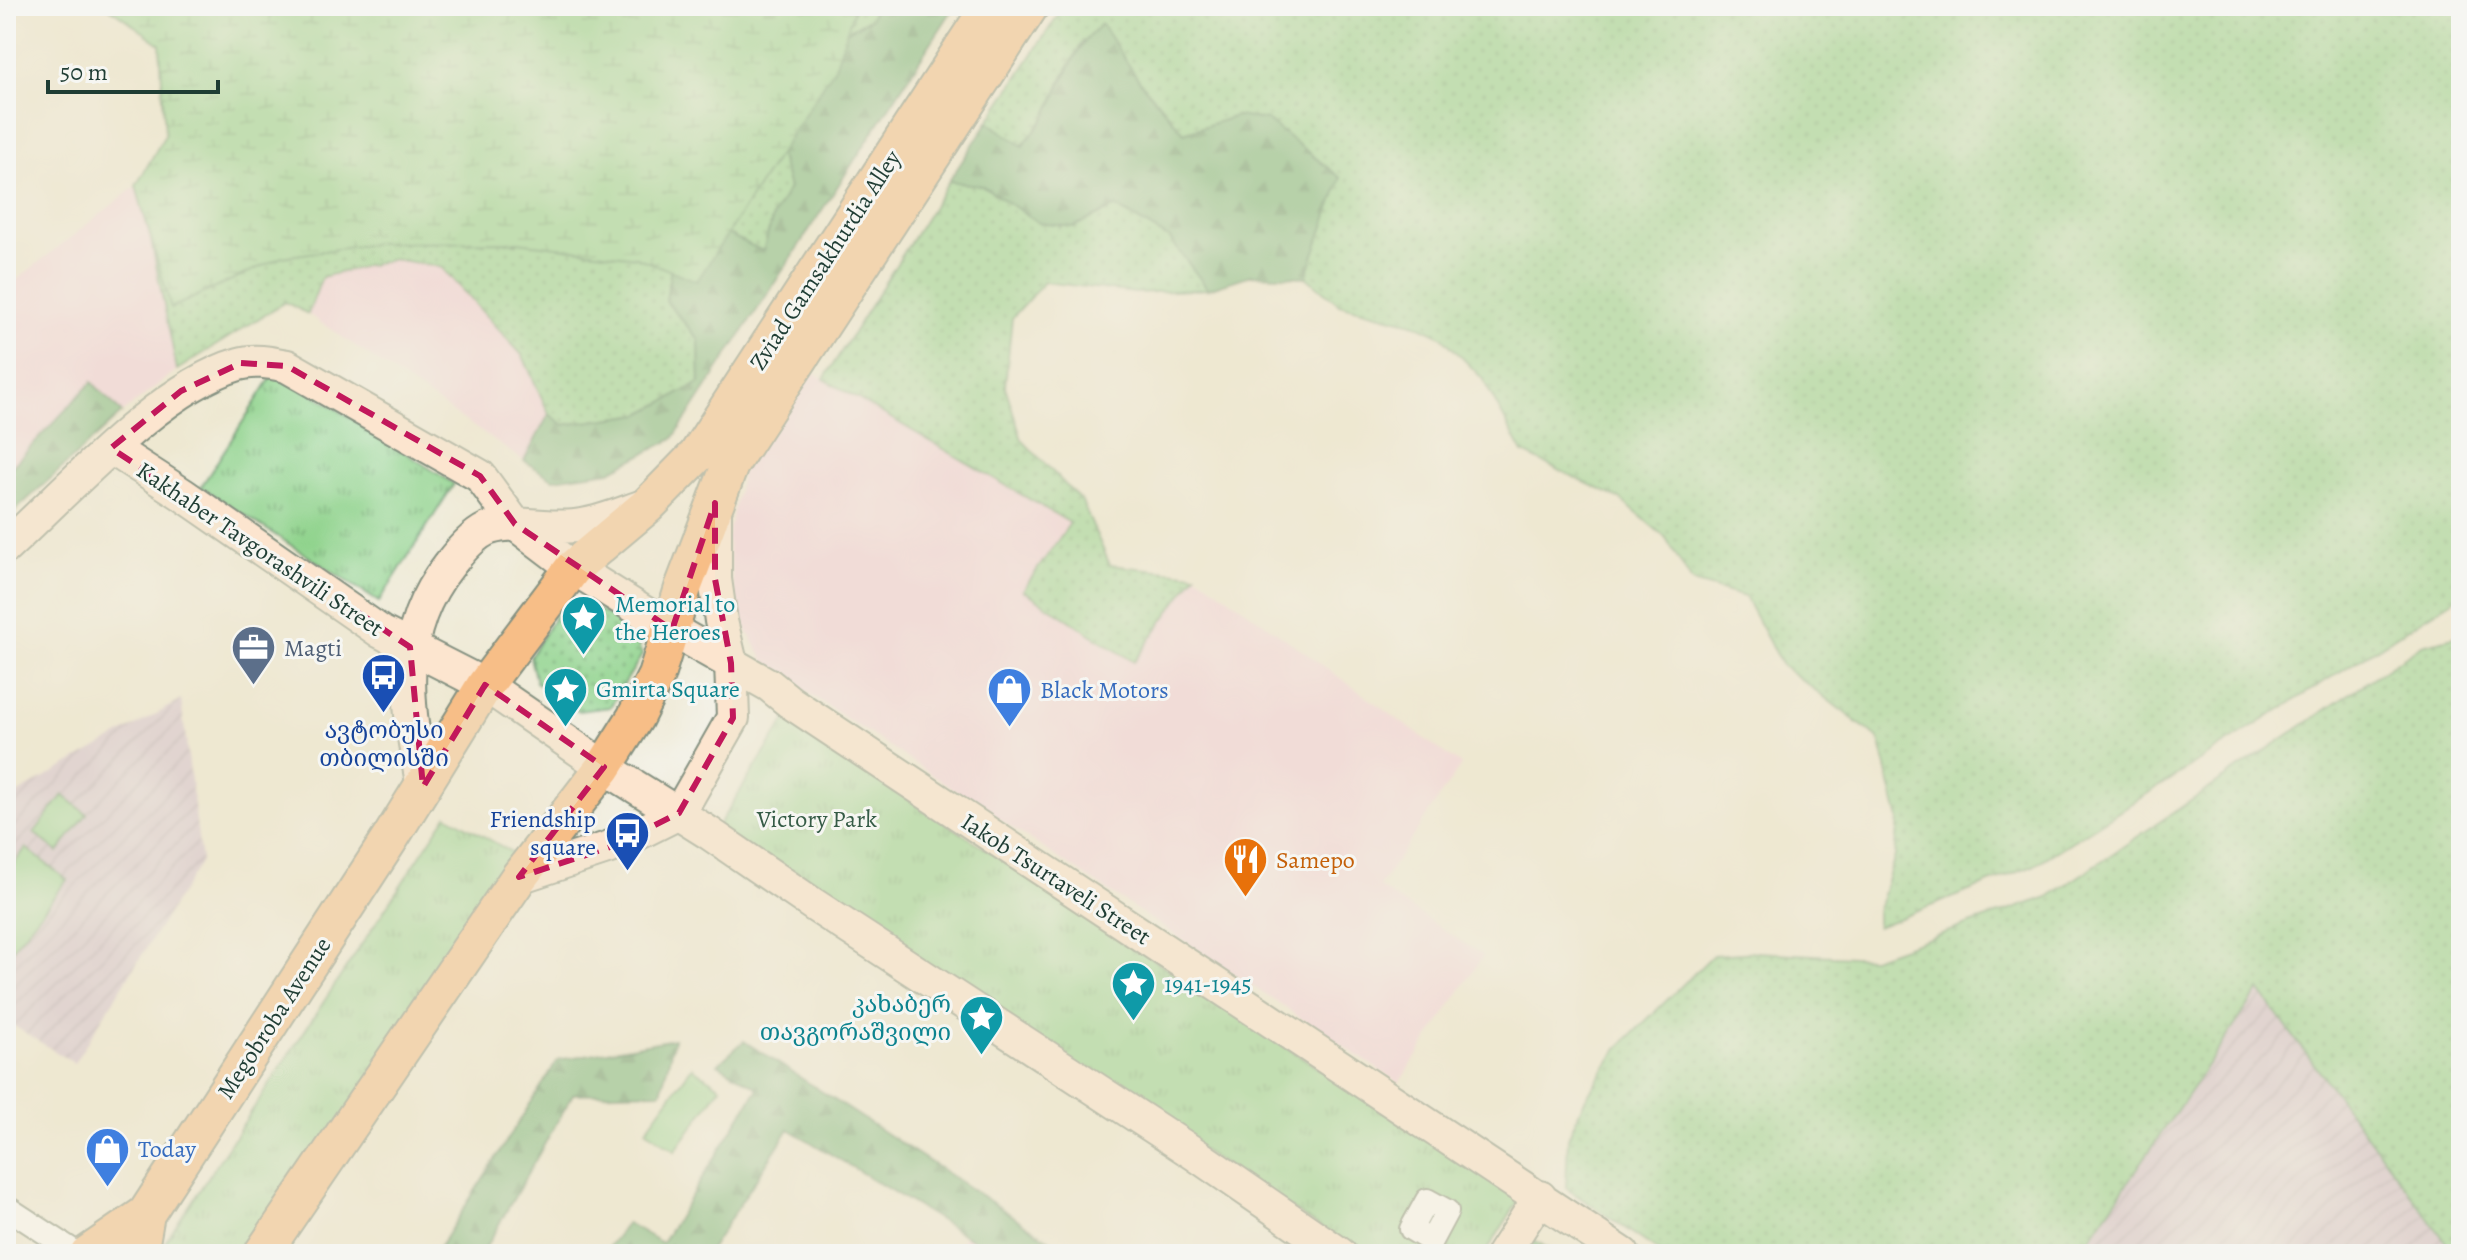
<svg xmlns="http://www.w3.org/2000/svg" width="2467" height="1260" font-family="Alegreya,'Noto Serif Georgian',serif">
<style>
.built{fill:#f4cfde}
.industrial{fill:url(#industrial-furrows)}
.grass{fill:url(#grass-dots);stroke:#578860;stroke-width:2}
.forest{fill:url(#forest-firs);stroke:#497956;stroke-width:2}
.wetland{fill:url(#wetland-marsh);stroke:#578860;stroke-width:2}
.park{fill:url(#park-tufts);stroke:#578860;stroke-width:2}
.pitch{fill:#8fd38c;stroke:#578860;stroke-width:2}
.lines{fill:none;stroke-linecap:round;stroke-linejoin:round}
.street-casing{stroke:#869282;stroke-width:26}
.secondary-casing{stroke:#869282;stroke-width:36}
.primary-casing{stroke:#869282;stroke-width:40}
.street{stroke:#fff;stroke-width:22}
.secondary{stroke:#fce5cf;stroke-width:32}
.primary{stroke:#f7be87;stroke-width:36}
.marked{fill:none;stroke:#c2185b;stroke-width:6;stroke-dasharray:16 10;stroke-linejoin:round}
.labels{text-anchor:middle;stroke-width:6;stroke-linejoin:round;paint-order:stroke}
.street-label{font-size:24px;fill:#1f3d34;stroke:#f6f6f2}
.culture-label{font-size:24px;fill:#0d838f;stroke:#f6f6f2;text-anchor:start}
.service-label{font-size:24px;fill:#4e5e75;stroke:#f6f6f2;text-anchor:start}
.shop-label{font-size:24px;fill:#366cbe;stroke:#f6f6f2;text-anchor:start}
.transit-label{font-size:24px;fill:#164399;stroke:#f6f6f2}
.park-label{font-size:24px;fill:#355b46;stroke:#f6f6f2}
.food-label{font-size:24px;fill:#c56008;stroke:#f6f6f2;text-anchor:start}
</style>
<defs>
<pattern id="industrial-furrows" width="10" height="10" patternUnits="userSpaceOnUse" patternTransform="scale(2)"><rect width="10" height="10" fill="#d0bdce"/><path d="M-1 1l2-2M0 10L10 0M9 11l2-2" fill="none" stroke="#b2a3b2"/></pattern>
<pattern id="grass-dots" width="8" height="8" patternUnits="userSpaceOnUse" patternTransform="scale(2)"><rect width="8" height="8" fill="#8fd38c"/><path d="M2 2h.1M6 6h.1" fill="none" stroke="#74ac73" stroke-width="1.8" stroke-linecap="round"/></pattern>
<pattern id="forest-firs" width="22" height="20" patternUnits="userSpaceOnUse" patternTransform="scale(2)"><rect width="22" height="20" fill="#73b578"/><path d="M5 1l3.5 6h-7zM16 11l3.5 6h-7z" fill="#5e9463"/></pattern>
<pattern id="wetland-marsh" width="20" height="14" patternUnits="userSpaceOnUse" patternTransform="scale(2)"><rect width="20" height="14" fill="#8fd38c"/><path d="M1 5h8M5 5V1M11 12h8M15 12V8" fill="none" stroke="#74ac73"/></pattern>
<pattern id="park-tufts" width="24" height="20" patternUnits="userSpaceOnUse" patternTransform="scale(2)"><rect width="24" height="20" fill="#8fd38c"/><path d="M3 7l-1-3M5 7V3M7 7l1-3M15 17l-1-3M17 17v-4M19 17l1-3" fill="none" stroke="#74ac73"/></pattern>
</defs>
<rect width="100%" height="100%" fill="#f6f6f2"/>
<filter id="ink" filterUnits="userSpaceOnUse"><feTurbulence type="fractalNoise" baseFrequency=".0125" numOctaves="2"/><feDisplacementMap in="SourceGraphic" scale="16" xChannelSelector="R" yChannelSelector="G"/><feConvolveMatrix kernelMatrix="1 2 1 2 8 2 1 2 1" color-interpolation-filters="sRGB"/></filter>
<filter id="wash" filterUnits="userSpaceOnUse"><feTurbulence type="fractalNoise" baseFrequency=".006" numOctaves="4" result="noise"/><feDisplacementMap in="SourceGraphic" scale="32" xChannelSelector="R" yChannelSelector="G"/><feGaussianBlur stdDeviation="1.8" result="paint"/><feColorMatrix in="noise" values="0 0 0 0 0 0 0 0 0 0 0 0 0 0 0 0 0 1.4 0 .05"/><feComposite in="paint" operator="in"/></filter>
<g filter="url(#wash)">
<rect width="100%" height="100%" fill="#eee8d1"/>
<!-- built -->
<path class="built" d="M136,186L150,235L177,370L122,413L92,383L6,473V288Z
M393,259L441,267L523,356L549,414L524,461L308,314L322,277Z
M799,364L1070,523L1134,662L1196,574L1461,765L1379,887L1483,956L1399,1083L767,666L738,615L727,539L745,458Z
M965,1235L996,1254H953Z"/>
<!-- industrial -->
<path class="industrial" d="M181,700L201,861L74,1063L6,1021V800Z
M2259,990L2455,1254H2079Z"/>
<!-- grass -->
<path class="grass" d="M604,6H876L870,19L818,47L769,118L789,188L773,216L763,252L702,222L666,301L699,340L700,383L641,414L563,425L549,414L523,356L441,267L393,259L322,277L308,314L285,302L177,370L150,235L136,186L184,119Z
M1064,6H2461V595L2033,866L1877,927V912L1895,856L1899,820L1879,739L1781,664L1745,597L1692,582L1666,538L1620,499L1523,453L1482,378L1441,336L1416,324L1339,304L1306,277L1340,178L1310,153L1236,116L1184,133L1141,83L1083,41L1063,77L1046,117L1022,146L988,122Z
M949,181L983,186L1040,223L1073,227L1115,207L1170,239L1208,289L1136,293L1044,282L1012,318L1005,386L1022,440L1082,502L1110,565L1196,574L1134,662L1023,590L1070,523L824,379Z
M584,602L631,628L642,655L610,707L578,711L536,682L530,657L561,606Z
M2461,635V1254H2455L2259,990L2079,1254H1663L1566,1188L1568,1138L1584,1101L1618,1048L1713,955L1756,952L1872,958L2048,897L2422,645Z"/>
<!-- forest -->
<path class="forest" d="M876,6H955L673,439L610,471L553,479L524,461L549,414L564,425L641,414L700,383L699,340L666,301L675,240L702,222L763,251L773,216L789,188L769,118L818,47L870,19Z
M1101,24L1141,83L1184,133L1236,116L1267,120L1341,178L1306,277L1251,275L1208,289L1170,239L1116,207L1073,227L1039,223L983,186L949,181L988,122L1023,146C1030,136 1040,127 1046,116C1066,80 1070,53 1101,24Z
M92,382L122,413L6,519V473Z
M674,1039L661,1092L573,1094L482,1254H435L558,1060Z
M744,1041L1071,1254H996L789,1129L707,1254H603L627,1223L662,1243L758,1088L718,1064Z
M1527,1235L1556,1254H1515Z"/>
<!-- wetland -->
<path class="wetland" d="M107,6H855L835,67L697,281L636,257L518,242L379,243L282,257L171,308L136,186L165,135L160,44Z"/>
<!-- park -->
<path class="park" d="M276,370L454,484L379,602L201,487Z
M787,718L1519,1200L1485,1254H1361L714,832Z
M447,815L525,860L252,1254H172L162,1247Z"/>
<!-- pitch -->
<path class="pitch" d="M63,795L87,814L58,852L34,833Z
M26,848L67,880L6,957V874Z
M692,1067L721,1087L675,1151L646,1130Z"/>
</g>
<g filter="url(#ink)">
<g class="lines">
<defs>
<path id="street" d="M1427,1200L1447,1211L1431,1241L1411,1229Z
M6,1207L78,1254"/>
<path id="secondary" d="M111,448L182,494L381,632L485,685L604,767L709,833L814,905L1195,1154L1340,1254
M6,547C67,491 160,387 239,364C255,359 272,363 287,366L480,476L515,524L573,568L672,630L769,685L790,702L1623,1254
M423,787C407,706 394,634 449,565C459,552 475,533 490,528C520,519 552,531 582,525C603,522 625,512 646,505
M519,877L613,846L679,813L733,718L731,663L721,621L715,579V513
M1503,1254L1540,1197"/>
<path id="primary" d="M88,1254L146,1214
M139,1254L146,1214L391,837L485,685L573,568L648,505L697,455L990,6
M262,1254L519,877L604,767L635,718L656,676L683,588L730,465L1030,6"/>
</defs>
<!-- street casing -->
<use href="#street" class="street-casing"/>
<!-- secondary casing -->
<use href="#secondary" class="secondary-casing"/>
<!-- primary casing -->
<use href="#primary" class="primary-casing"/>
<!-- street -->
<use href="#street" class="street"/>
<!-- secondary -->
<use href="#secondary" class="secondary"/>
<!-- primary -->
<use href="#primary" class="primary"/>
</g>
</g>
<!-- marked area -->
<path d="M0 0H2467V1260H0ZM241,363L287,366L480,476L515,524L672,630L715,503V579L731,663L733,718L679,813L613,846L519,877L604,767L485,685L423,787L410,647L111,448L181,391Z" fill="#eee8d1" fill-opacity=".55" fill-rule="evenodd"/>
<path class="marked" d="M241,363L287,366L480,476L515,524L672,630L715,503V579L731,663L733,718L679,813L613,846L519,877L604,767L485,685L423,787L410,647L111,448L181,391Z"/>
<!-- icons -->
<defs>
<symbol id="sight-pin" viewBox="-11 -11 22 30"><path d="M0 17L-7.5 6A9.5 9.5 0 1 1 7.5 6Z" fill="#0f9aa8" stroke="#f6f6f2"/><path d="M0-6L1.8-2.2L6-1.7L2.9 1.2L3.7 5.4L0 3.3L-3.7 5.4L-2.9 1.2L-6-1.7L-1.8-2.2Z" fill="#fff"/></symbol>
<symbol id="office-pin" viewBox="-11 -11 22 30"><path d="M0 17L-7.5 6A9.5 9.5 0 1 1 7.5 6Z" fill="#5c6f8a" stroke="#f6f6f2"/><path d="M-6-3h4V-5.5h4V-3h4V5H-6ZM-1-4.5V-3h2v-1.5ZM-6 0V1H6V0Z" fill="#fff"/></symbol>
<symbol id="bus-pin" viewBox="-11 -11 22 30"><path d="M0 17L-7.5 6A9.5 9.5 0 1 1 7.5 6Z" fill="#1a4fb4" stroke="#f6f6f2"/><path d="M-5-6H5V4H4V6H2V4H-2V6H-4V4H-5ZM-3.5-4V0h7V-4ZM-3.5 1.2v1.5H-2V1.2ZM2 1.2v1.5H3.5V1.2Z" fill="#fff"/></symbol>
<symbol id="shop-pin" viewBox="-11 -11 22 30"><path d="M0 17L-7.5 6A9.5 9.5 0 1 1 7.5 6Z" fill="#3f7fe0" stroke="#f6f6f2"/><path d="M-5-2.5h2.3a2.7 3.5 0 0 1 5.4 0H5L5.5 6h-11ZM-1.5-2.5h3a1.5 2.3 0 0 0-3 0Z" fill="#fff"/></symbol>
<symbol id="restaurant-pin" viewBox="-11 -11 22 30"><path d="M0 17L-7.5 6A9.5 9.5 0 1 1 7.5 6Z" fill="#e8710a" stroke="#f6f6f2"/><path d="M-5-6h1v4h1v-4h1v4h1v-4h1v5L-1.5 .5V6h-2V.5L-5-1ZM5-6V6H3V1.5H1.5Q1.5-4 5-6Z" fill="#fff"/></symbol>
</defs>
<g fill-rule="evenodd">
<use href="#sight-pin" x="558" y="592" width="51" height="69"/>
<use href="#office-pin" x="228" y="622" width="51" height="69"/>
<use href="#bus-pin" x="358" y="650" width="51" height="69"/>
<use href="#sight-pin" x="540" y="664" width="51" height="69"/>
<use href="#shop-pin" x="984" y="664" width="51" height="69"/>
<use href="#bus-pin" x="602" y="808" width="51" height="69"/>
<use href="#restaurant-pin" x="1220" y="834" width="51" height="69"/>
<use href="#sight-pin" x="1108" y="958" width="51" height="69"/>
<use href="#sight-pin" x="956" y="992" width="51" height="69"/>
<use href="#shop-pin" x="82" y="1124" width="51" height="69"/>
</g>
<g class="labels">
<!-- street labels -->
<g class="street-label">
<text transform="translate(825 260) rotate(-57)" y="8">Zviad Gamsakhurdia Alley</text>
<text transform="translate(260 549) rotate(34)" y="8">Kakhaber Tavgorashvili Street</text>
<text transform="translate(1056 879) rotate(33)" y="8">Iakob Tsurtaveli Street</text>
<text transform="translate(274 1018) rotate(-57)" y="8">Megobroba Avenue</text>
</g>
<!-- culture labels -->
<g class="culture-label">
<text x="615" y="612">Memorial to<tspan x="615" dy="28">the Heroes</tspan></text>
<text x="596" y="697">Gmirta Square</text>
<text x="1164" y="992">1941-1945</text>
<text x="951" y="1012" text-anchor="end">კახაბერ<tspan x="951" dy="28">თავგორაშვილი</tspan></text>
</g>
<!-- service labels -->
<g class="service-label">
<text x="284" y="656">Magti</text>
</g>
<!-- shop labels -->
<g class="shop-label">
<text x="1040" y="698">Black Motors</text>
<text x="138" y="1157">Today</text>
</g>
<!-- transit labels -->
<g class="transit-label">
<text x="384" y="738">ავტობუსი<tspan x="384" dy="28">თბილისში</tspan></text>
<text x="596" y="827" text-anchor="end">Friendship<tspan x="596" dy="28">square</tspan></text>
</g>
<!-- park labels -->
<g class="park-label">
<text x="817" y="827">Victory Park</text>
</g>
<!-- food labels -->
<g class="food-label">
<text x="1276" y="868">Samepo</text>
</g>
</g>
<!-- margin -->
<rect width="2467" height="1260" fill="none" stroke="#f6f6f2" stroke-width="32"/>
<!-- scale -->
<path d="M48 80v12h170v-12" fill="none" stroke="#1f3d34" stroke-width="4"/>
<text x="60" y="80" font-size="24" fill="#1f3d34" stroke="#f6f6f2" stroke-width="6" paint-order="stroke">50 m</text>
</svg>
